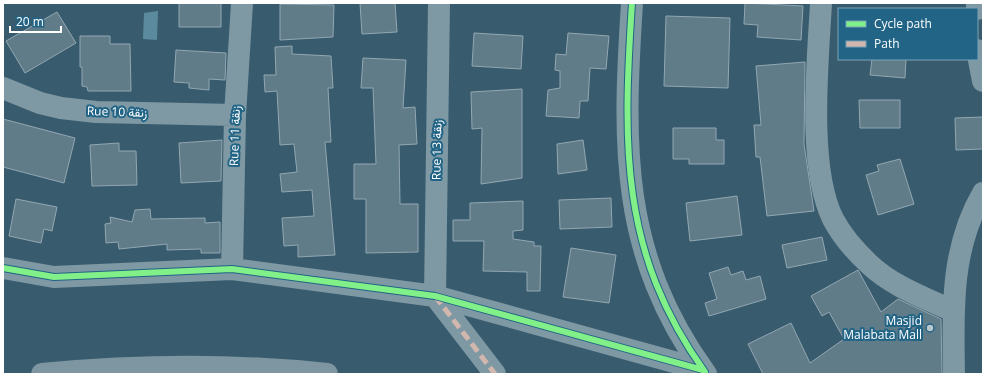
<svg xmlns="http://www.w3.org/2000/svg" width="986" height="377" font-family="'Open Sans',Vazirmatn,sans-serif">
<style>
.water{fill:#5b8a9e}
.building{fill:#617c89;stroke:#92a7b2}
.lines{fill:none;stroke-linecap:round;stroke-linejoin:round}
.minor{stroke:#7e98a4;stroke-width:22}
.major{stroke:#7d96a1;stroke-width:22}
.quiet{stroke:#d1b7ad;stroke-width:5;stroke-dasharray:10 5;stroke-linecap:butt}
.cycleway-casing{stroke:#216485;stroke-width:8}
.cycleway{stroke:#82f089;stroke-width:6}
.poi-dot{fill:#b9c6cc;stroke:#216485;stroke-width:1.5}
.labels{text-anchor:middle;stroke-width:4;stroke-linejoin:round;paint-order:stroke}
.street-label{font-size:12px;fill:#fff;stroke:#216485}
.poi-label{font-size:12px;fill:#fff;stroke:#216485;text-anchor:end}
</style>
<rect width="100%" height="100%" fill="#385c6e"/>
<!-- water -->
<path class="water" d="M158,11L157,40L143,39L144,13Z"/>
<!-- building -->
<path class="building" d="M179,3H221V27H179Z
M360,3H395L397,32L362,34Z
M745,3L803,6L801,40L757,37L758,25L744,24Z
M280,4L334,5L333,37L280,40Z
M57,12L76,43L25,73L6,41Z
M666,16L730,18L728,88L664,86Z
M474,33L523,36L521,69L472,66Z
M568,33L609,36L606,69L590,68L588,101H580L579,118L546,116L548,90L560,88V71L555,70L556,54L566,55Z
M80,36H110V44H130L131,91H88L87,87L82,86V67H80Z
M292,46V54L331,56L333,88H328L331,142H325L335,255L298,257V245L284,246L282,218L314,216L312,190L282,192L280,174L297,172L294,144L280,145L277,91L265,92L264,75H276L275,47Z
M176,50L226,53L225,80L209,79V90L189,88V83L174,82Z
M363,58L406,60L403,108L415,107L417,144L399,145L400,204H418V252L366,253V199H354V164H376L373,88H361Z
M872,59H906L905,78L870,75Z
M805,62L804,144L814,211L767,216L760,157H756L754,125H761L756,66Z
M522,89V178L481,184L482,128L472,129L471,92Z
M859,100H900V128H860Z
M983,117V149L956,150L955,118Z
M3,119L75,138L64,183L3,167Z
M673,128H716V140H724V164H689V159H673Z
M222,140L221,181L181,183L179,143Z
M583,140L587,170L558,174L557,144Z
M119,143V151H136L137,185L92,186L90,145Z
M900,159L914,204L878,215L866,175L879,171L877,165Z
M737,196L742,235L690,241L686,203Z
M611,198L612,227L560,229L559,200Z
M16,199L57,207L52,231L44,229L41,243L9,236Z
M523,201V230L513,231V239L534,242V246H541L540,291H527V272L483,271L484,241H453V220H470V203Z
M150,209L151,219L205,218V223L220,222V253H201V249L167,250V244L119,249L118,242L106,243L105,224L111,223L110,217L132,222L135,210Z
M822,237L827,260L787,268L782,245Z
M571,248L616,255L609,303L563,297Z
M728,267L731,275L743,271L746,280L760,276L766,299L709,316L705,303L717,299L709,273Z
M858,270L881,312L898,299L941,319L942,374H763L748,344L791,323L810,363L844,339L829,312L822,316L811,296Z"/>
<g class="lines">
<!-- minor -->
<path class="minor" d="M439,3L435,296L495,374
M632,3C623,144 619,254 706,374
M821,3C818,61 807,167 833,219C842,236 855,251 869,264C892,286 925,298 953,311
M977,9V3
M977,50L983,81
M3,88L40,103L61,108L96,112L235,115
M3,268L54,277L232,269L435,296L703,370
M232,269L235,115L242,3
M954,374C953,312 950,249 983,193"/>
<!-- major -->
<path class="major" d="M42,374C136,365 233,364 327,374"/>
<!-- quiet -->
<path class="quiet" d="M435,296L495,374"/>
<defs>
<path id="cycleway" d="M632,3C623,142 619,253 705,372
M3,268L54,277L232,269L435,296L703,370"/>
</defs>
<!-- cycleway casing -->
<use href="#cycleway" class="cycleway-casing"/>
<!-- cycleway -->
<use href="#cycleway" class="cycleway"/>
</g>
<!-- markers -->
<circle class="poi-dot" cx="930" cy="328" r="4"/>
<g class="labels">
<!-- street labels -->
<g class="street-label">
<text transform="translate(117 112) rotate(2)" y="4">Rue 10 زنقة</text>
<text transform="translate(235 136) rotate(-88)" y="4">Rue 11 زنقة</text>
<text transform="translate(437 150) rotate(-89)" y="4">Rue 13 زنقة</text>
</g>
<!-- poi labels -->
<g class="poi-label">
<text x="922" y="325">Masjid<tspan x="922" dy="14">Malabata Mall</tspan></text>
</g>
</g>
<!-- border -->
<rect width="986" height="377" fill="none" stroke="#ffffff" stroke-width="8"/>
<!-- legend -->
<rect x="838" y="8" width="140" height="52" fill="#216485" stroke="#7aa2b6"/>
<rect x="846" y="21" width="20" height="6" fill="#82f089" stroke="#7aa2b6"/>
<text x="874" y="28" font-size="12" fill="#ffffff">Cycle path</text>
<rect x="846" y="41" width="20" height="6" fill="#d1b7ad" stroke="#7aa2b6"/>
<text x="874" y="48" font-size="12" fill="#ffffff">Path</text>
<!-- scale -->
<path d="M10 26v6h51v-6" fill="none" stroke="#ffffff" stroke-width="2"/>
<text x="16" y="26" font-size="12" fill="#ffffff" stroke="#216485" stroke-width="3" paint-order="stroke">20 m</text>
</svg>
